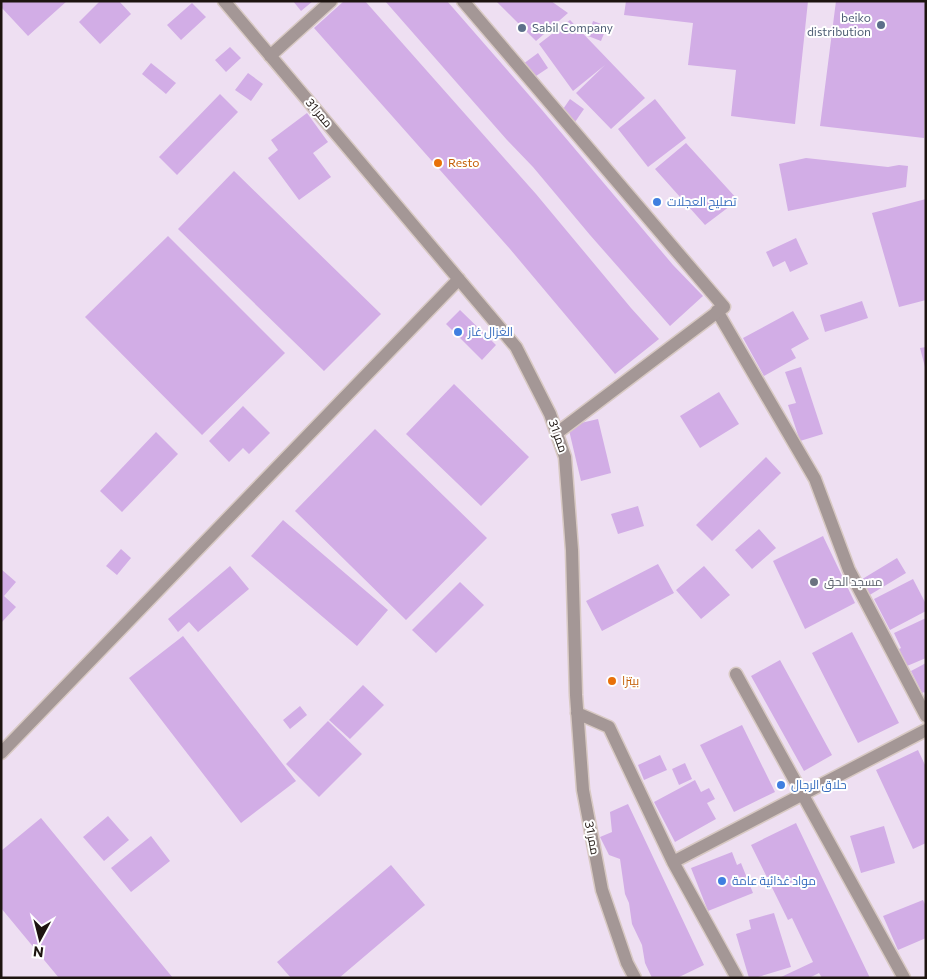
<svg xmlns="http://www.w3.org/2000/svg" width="927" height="979" font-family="Commissioner,Cairo,sans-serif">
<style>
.industrial{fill:#eedff2}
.building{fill:#d2ade6}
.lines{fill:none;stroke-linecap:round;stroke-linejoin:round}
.service-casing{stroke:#d8c9c3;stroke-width:15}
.minor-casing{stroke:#d8c9c3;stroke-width:15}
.service{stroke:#a49796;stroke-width:12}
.minor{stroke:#a49796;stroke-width:12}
.service-dot{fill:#5c6f8a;stroke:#fff;stroke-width:2}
.food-dot{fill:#e8710a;stroke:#fff;stroke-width:2}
.shop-dot{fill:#3f7fe0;stroke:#fff;stroke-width:2}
.worship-dot{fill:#6b7280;stroke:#fff;stroke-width:2}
.labels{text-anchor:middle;stroke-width:4;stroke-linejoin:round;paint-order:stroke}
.service-label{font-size:12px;fill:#4e5e75;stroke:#fff;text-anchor:end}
.street-label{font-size:12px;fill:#1d1410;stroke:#fff}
.food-label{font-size:12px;fill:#c56008;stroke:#fff;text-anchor:start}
.shop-label{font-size:12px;fill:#366cbe;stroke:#fff;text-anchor:start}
.worship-label{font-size:12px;fill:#5b616d;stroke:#fff;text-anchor:start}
</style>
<rect width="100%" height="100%" fill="#fcebe5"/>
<!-- industrial -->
<path class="industrial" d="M1,1H926V978H1Z"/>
<!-- building -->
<path class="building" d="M1,1H67L28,36L1,7Z
M100,1H119L131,14L100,44L79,22Z
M293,1H313L301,11Z
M344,1H365L536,194L631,308L659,339L615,374L510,249L314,28Z
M385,1H447L542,110L673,265L703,296L670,326L590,235L533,167L507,140Z
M496,1H551L568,13L536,41Z
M626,1H808L795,124L731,116L736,70L688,65L693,23L624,15Z
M836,1H926L924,138L820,126Z
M192,3L206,17L181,40L167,25Z
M570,20L645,98L611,129L576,93L605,65L573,91L539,44Z
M593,21L607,26L601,41L588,36Z
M230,47L241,58L226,72L215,60Z
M538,53L548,68L533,78L523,64Z
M151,63L176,83L166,94L142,74Z
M248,73L263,84L251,101L235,90Z
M220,94L238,112L177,175L159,157Z
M570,99L584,109L575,122L561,112Z
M655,99L686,138L648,167L618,129Z
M307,113L328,142L313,153L331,177L299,200L268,158L278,150L271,140Z
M686,143L738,200L705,225L655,169Z
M806,158L888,167L899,165L908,166L906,187L788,211L779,164Z
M234,171L381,314L324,371L178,229Z
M926,199V300L899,307L872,213Z
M168,236L285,353L202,435L85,317Z
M796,238L808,264L790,272L785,261L773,267L766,252Z
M862,301L868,318L825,332L820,315Z
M460,310L496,345L482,360L446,324Z
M793,311L809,339L791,349L796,358L764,376L743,338Z
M926,347V367H925L920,348Z
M801,367L823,434L800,441L788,405L796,403L785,372Z
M454,384L529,457L481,506L406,434Z
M719,392L739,424L700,448L680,416Z
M243,406L270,433L249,454L243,448L229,462L209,441Z
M598,419L611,473L581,481L568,426Z
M375,429L487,538L406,620L295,511Z
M156,432L178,454L122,512L100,491Z
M766,457L781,473L712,541L696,525Z
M638,506L644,526L618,534L611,514Z
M283,520L388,610L357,646L251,556Z
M759,529L776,548L752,569L735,550Z
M823,536L855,603L805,629L773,561Z
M121,549L131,558L117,575L106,566Z
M897,558L906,573L868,596L859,581Z
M658,564L674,593L602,631L586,601Z
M230,566L249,589L198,632L189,622L178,632L168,619Z
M704,566L730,595L701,619L676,590Z
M1,569L16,582L4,596L16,607L1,623Z
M913,579L926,604V611L890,630L874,599Z
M460,582L484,605L436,653L412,630Z
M926,618V658L907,666L899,649L901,648L894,633Z
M852,632L899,723L858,743L812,653Z
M183,636L296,781L241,823L129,678Z
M780,660L832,755L804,771L751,676Z
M926,663V694L924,692L922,693L911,671Z
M363,685L384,705L350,739L329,720Z
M300,706L307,715L290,729L283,720Z
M328,721L362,754L319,797L286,764Z
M742,725L775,792L734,812L700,745Z
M918,750L926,767V843L913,849L876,770Z
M660,755L667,770L644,780L638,765Z
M685,763L692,779L679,785L672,769Z
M695,780L701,792L709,788L715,799L707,803L716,819L675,842L654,802Z
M628,804L704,965L677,978H652L645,963L642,945L632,924L629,903L625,894L620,859L609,855L600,837L612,832L610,812Z
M108,816L129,840L104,861L83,837Z
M41,818L173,978H59L1,908V851Z
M796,823L870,978H822L819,973L809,978H779L813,962L792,918L788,920L751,845Z
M884,826L895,863L861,873L850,836Z
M151,836L170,861L131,892L111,868Z
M732,852L737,865L741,863L753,893L708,911L691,868Z
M391,865L425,905L339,978H291L277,962Z
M923,900L926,906V938L898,950L883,916Z
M774,913L791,967L755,978H749L736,934L751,929L749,920Z"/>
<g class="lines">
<defs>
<path id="service" d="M717,311L815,479L849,570L926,716"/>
<path id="minor" d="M224,1L516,347L550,414L565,457L572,550L576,695L583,790L602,890L627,963L635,978
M463,1L724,307L557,433
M270,56L331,1
M736,674L904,978
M577,713L609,727L673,862L926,730
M1,753L459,279
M673,862L737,978"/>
</defs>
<!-- service casing -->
<use href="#service" class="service-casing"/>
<!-- minor casing -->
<use href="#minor" class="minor-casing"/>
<!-- service -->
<use href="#service" class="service"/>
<!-- minor -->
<use href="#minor" class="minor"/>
</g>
<!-- markers -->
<g class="service-dot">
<circle cx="881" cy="25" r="5"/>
<circle cx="522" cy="28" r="5"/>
</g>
<g class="food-dot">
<circle cx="438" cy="163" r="5"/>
<circle cx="612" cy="681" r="5"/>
</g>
<g class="shop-dot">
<circle cx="657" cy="202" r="5"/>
<circle cx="458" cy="332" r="5"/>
<circle cx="781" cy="785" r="5"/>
<circle cx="722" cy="881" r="5"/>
</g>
<circle class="worship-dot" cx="814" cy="582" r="5"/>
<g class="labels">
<!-- service labels -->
<g class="service-label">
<text x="871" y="22">beiko<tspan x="871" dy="14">distribution</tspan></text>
<text x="532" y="32" text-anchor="start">Sabil Company</text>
</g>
<!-- street labels -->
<g class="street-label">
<text transform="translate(319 113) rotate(50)" y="4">ممر 31</text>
<text transform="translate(558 436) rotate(70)" y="4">ممر 31</text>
<text transform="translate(592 838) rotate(79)" y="4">ممر 31</text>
</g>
<!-- food labels -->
<g class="food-label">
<text x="448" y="167">Resto</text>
<text x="622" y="685">بيتزا</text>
</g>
<!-- shop labels -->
<g class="shop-label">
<text x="667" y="206">تصليح العجلات</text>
<text x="468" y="336">الغزال غاز</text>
<text x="791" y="789">حلاق الرجال</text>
<text x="732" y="885">مواد غذائية عامة</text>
</g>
<!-- worship labels -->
<g class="worship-label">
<text x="824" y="586">مسجد الحق</text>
</g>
</g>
<!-- border -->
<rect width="927" height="979" fill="none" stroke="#1d1410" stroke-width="5"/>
<!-- north arrow -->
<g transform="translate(40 939) rotate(187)" stroke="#ffffff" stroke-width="4" paint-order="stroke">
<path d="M0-4L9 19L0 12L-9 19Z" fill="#1d1410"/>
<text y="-8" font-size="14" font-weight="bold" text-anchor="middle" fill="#1d1410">N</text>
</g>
</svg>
